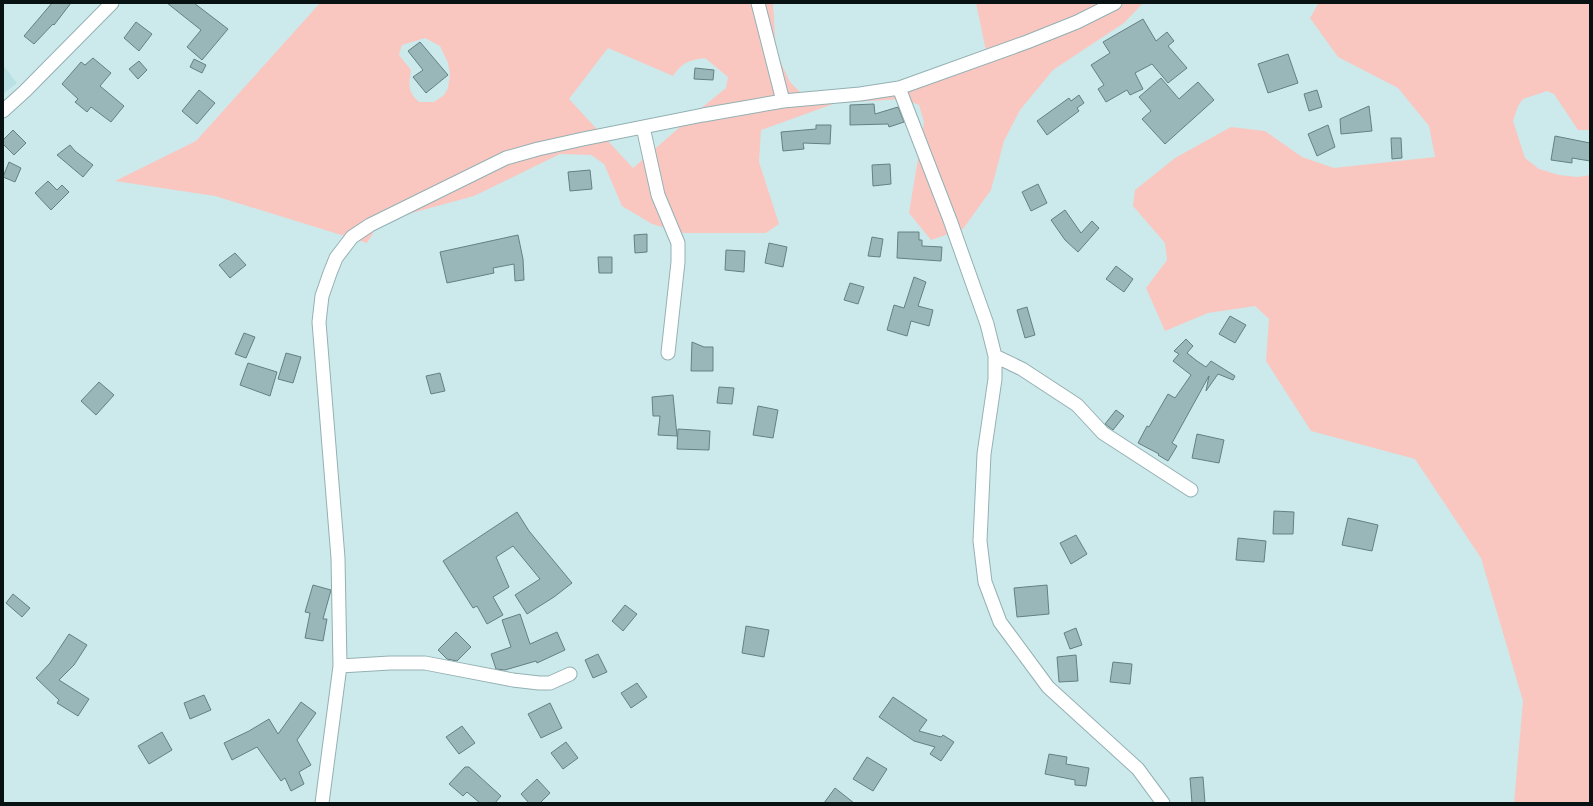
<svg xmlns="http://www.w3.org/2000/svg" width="1593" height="806" font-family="'Titillium Web',sans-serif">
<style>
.built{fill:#b9e1e4}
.green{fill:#f9c7c0;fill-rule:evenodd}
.building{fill:#99b6b8;stroke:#658083}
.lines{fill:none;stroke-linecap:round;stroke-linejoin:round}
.minor-casing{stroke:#94b0b3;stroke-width:15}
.minor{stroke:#fff;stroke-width:13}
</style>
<rect width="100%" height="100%" fill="#cceaec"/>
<!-- built -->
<path class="built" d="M3,65L17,83L3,94Z"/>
<!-- green -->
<path class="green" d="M320,3H773L776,52L790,82L802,94L916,82L987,56L976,3H1143L1124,23L1053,70L1020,110L1004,141L991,190L963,229L931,240L909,213L924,122L919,105L903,99L836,103L761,130L759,162L779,224L766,233H684L652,224L622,206L604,164L591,155L560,154L474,196L408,214L375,230L367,243L215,196L115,181L196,141ZM425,38L440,46L448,63L450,74L448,88L444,95L434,102H419C407,91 409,85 411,70L399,55L402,45ZM608,48L673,76C683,62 689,60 705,58L728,77L726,88L705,105L633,168L569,99Z
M1321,3H1590V130H1578L1554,94L1547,91L1523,99L1518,106L1513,121L1525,158L1539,169L1559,175L1578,177L1590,175V803H1514L1523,701L1481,558L1415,459L1311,431L1266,361L1269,319L1255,306L1208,313L1165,331L1146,288L1167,260L1165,243L1133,206L1135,190L1175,158L1231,127L1265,131L1302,157L1334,168L1435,157L1429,126L1398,88L1338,57L1310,18L1318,4Z"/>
<!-- building -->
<path class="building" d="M52,3H71L54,25L53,24L34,44L24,36Z
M167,3H194L228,29L202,60L187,47L201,30Z
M1143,19L1156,41L1167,32L1174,41L1168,46L1187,68L1168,83L1152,64L1135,73L1143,89L1130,95L1127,90L1106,102L1098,89L1104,85L1091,65L1110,53L1103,42Z
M136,22L152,34L139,51L124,38Z
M420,42L448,75L426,93L413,77L423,70L408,51Z
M1288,54L1298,83L1268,93L1258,64Z
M93,58L111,73L100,86L124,106L111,122L91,107L87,112L75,102L78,99L62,84L81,62L85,65Z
M194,59L206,65L202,73L190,67Z
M139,61L147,70L138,79L129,69Z
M695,68L714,70L713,80L694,79Z
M1161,78L1179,99L1198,82L1214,100L1165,144L1142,119L1151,111L1139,97Z
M199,90L215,103L197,124L182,111Z
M1317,90L1322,107L1309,111L1304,94Z
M1079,95L1084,103L1077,108L1079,111L1047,135L1037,121L1069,98L1071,101Z
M874,104L875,114L898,107L904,122L889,127L888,124L850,125V105Z
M1369,106L1372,131L1341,134L1340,119Z
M816,125H831L830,144L803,143L804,149L783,151L781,132L816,129Z
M1328,125L1335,147L1317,156L1308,134Z
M13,130L26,143L14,155L3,144V140Z
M1555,136L1590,143V161L1572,158V163L1551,160Z
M1391,138H1401L1402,158L1392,159Z
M70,145L75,151L93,165L83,177L57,155Z
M9,162L21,168L15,182L3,177Z
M890,164L891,184L873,186L872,165Z
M590,170L592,189L570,191L568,172Z
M48,181L57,190L62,185L69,192L51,210L35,193Z
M1038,184L1047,203L1031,211L1022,192Z
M1065,210L1081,233L1092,221L1099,228L1078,252L1065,240L1051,220Z
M898,232H919V240H922V246L942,247L941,261L897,258Z
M647,234V252L635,253L634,235Z
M518,235L523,259L524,280L515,281L514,264L493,268L494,273L447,283L440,252Z
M872,237L883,239L880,257L868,256Z
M769,243L787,247L783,267L765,263Z
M726,250L745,251L744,272L725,270Z
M235,253L246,265L230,278L219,265Z
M598,257H612V273H599Z
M1116,266L1133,279L1124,292L1106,279Z
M914,277L926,282L918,306L933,310L929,326L911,321L907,336L887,330L894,305L904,308Z
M850,283L864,287L858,304L844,300Z
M1027,307L1035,335L1025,338L1017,310Z
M1230,316L1246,325L1235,343L1219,334Z
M244,333L255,337L246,358L235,354Z
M1186,339L1193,346L1187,353L1197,361L1206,367L1211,361L1235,376L1233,380L1218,374L1206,391L1209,376L1172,443L1177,446L1168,461L1158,455L1159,454L1138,443L1147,426L1149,427L1168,394L1175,398L1191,375L1173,361L1179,354L1174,351Z
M692,342L704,347H713V371H691Z
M286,353L301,357L293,383L278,379Z
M248,363L277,372L270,396L240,385Z
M440,373L445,391L431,394L426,376Z
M99,382L114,395L96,415L81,401Z
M719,387L734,388L732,404L717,403Z
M673,395L677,436L658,435L660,416H653L652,397Z
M758,406L778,410L773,438L753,435Z
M1116,410L1124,416L1113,430L1105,424Z
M678,429L710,431L709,450L677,449Z
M1197,434L1224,440L1219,463L1192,458Z
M1274,511L1294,512L1293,534H1273Z
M517,512L529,531L572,583L554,597L527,614L515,595L540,579L513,546L496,557L509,587L493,597L503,615L487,624L477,606L473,608L443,561Z
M1348,518L1378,525L1372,551L1342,545Z
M1076,535L1087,554L1071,564L1060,543Z
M1238,538L1266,541L1264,562L1236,560Z
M313,585L331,590L323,619H327L323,641L305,638L310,613L305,612Z
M1047,585L1049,614L1017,617L1014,588Z
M13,594L30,608L22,617L6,603Z
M625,605L637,614L623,631L612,621Z
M520,614L530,644L557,632L565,650L537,663L536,661L505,670L496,669L491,654L511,647L502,620Z
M746,626L769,630L764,657L742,653Z
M1076,628L1082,645L1070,649L1064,633Z
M456,632L471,647L457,661L447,659L438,650Z
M69,634L87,645L74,665L59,680L89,699L78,716L57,703L59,700L36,678L50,663Z
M598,654L607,672L593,678L585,660Z
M1076,655L1078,681L1059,682L1057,657Z
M1113,662L1132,664L1130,684L1110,682Z
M637,683L647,697L631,708L621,693Z
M204,695L211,710L190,719L184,703Z
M893,697L927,720L919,731L941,737L943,735L954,742L941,761L930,754L935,747L914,741L879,717Z
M301,702L316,713L297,740L311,765L299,772L304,784L291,791L285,778L281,781L257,747L232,760L224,743L249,731L269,719L278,734Z
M550,703L562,728L541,738L528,714Z
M462,726L475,743L459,754L446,737Z
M162,732L172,750L149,764L138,746Z
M566,742L578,758L563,769L551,753Z
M1049,754L1067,757L1066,764L1089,768L1086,786L1075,785V780L1045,774Z
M867,757L887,769L873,791L853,779Z
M465,767H469L501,796L495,803H480L467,792L463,796L449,784Z
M1203,777L1205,803H1192L1190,778Z
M537,779L550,793L540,803H529L521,794Z
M835,788L854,803H824Z"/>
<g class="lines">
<defs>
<path id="minor" d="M758,3L783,101
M899,88L950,220L987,324L995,356V379L984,454L980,541L985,582L1000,622L1048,687L1138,769L1163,803
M3,111L25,91L112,3
M643,127L658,195L678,243V262L668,353
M995,356L1022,369L1077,405L1103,433L1191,490
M340,666L390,663H425L513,680L539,683H550L570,674
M322,803L340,666L338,558L319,322L322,296L330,273L336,258L352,237L370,225L506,158L538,149L583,139L703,115L783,101L860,94L899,88L1027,42L1077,22L1115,3"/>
</defs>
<!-- minor casing -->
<use href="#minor" class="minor-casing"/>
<!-- minor -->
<use href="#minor" class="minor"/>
</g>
<!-- border -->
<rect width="1593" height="806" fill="none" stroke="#081213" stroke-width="8"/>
</svg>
